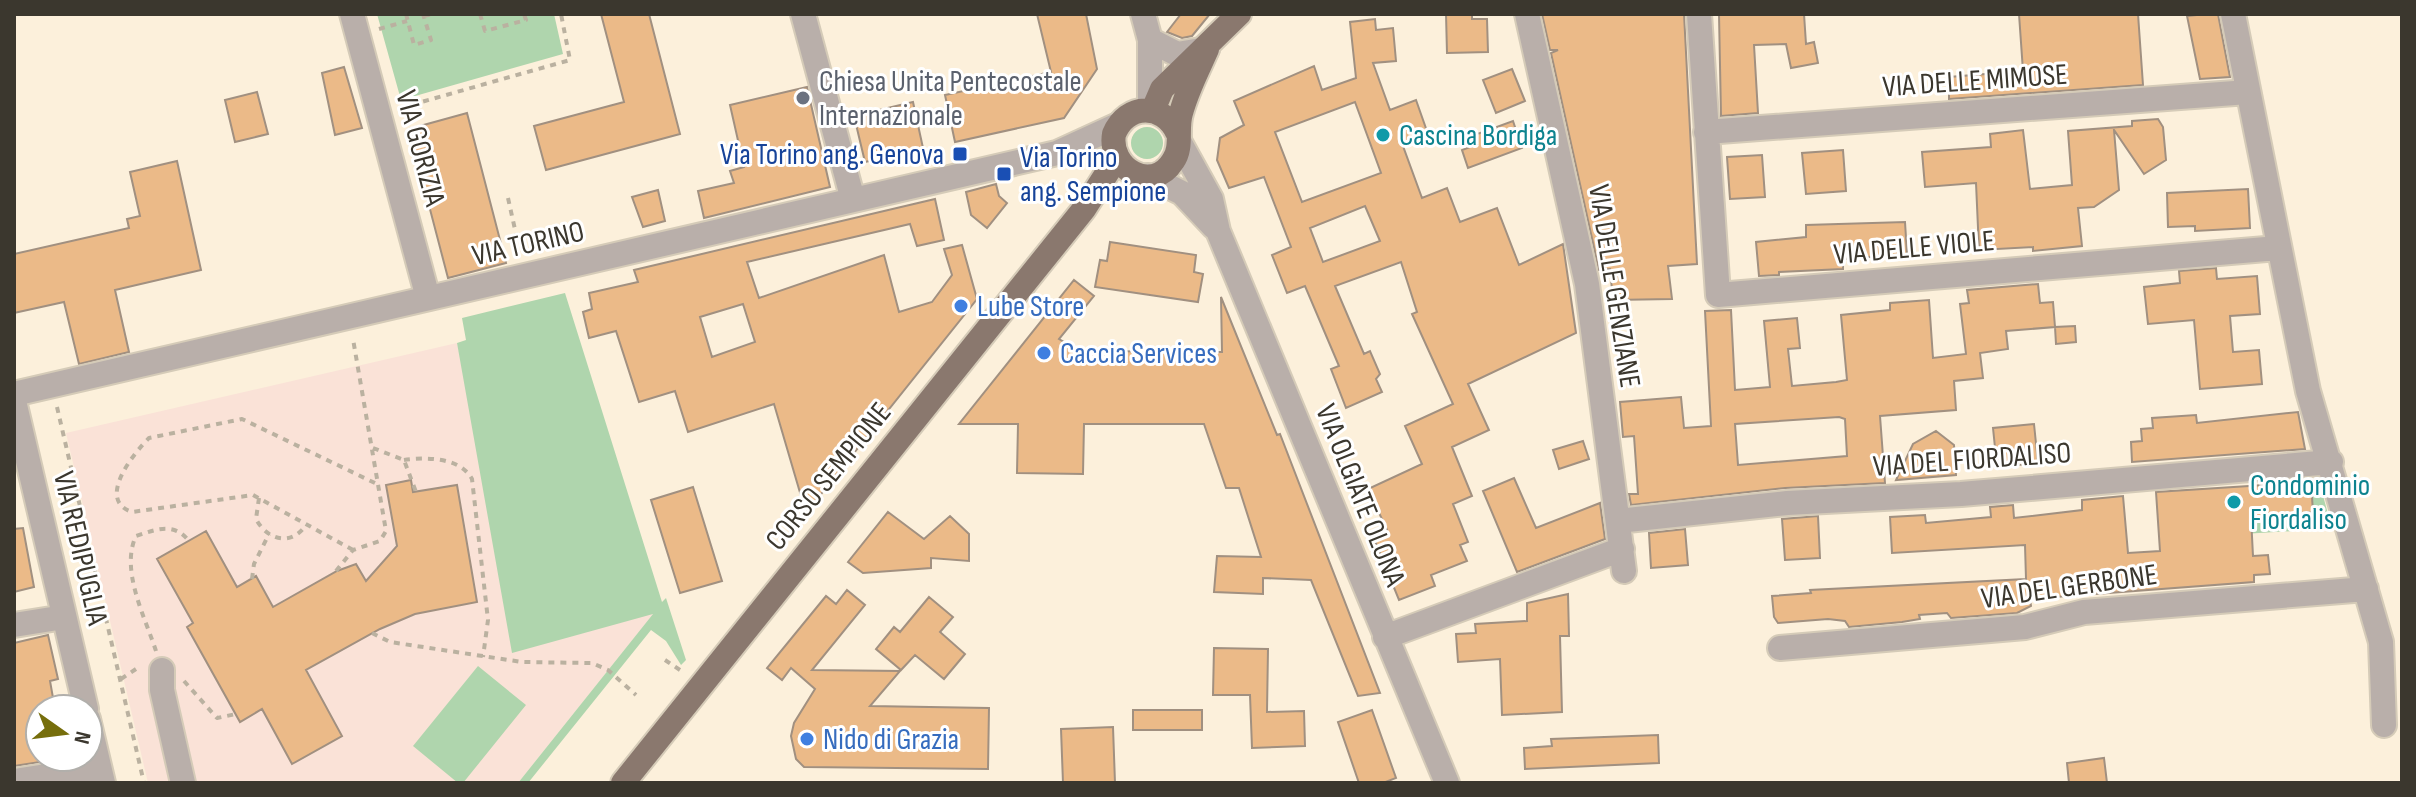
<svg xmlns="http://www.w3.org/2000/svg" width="2416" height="797" font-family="'Sofia Sans Condensed',sans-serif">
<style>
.education{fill:#fae2d7}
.green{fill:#afd5ad}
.building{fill:#ebba88;stroke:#a19080;stroke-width:2;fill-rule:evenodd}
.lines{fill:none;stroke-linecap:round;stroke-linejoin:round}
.minor-casing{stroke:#d5cbb8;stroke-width:28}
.major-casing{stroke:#d5cbb8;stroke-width:28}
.path{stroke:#bab1a0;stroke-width:4;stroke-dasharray:6 6;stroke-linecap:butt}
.minor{stroke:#b9afaa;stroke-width:24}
.major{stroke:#8a786e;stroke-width:24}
.worship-dot{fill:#6b7280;stroke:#fff;stroke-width:3}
.culture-dot{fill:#0f9aa8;stroke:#fff;stroke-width:3}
.transit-dot{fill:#1a4fb4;stroke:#fff;stroke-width:3}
.shop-dot{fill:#3f7fe0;stroke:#fff;stroke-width:3}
.labels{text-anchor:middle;stroke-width:6;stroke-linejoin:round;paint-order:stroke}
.street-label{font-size:30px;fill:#3b372e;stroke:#fff}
.worship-label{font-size:30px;fill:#5b616d;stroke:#fff;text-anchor:start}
.culture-label{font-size:30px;fill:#0d838f;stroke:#fff;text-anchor:start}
.transit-label{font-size:30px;fill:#164399;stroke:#fff;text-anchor:end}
.shop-label{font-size:30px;fill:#366cbe;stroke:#fff;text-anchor:start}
</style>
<rect width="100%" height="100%" fill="#fcf0db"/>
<!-- education -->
<path class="education" d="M457,343L464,373L662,603L518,783H148L66,433Z"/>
<!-- green -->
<path class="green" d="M377,14H554L563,54L401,100Z
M1131 143a16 16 0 1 1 32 0a16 16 0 1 1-32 0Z
M565,293L662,602L666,598L686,660L681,665L666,641L651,630L528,783H518L653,614L512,653L457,343L466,340L462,318Z
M2319,481L2331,525L2310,526V530L2160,539L2158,523L2312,513L2311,482Z
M478,666L526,705L463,783H458L413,746Z"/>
<!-- building -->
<path class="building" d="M601,14H649L680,134L546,170L534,126L624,102Z
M1037,14H1086L1097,69L1064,118L955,142L945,95L1051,72Z
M1181,14H1210L1192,36L1182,38L1167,32Z
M1446,14H1472V19H1487L1488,52L1447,53Z
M1542,14H1684L1697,264L1668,266L1672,299L1613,300L1610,269L1599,270L1551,53L1558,50H1550Z
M1719,14H1804L1806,44L1814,42L1818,63L1791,68L1786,44L1754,45L1758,113L1721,116Z
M2019,14H2138L2143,85L1949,99V77L2023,71Z
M2207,14H2218L2230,77L2200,79L2187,16Z
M1375,19L1376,30L1393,28L1396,61L1373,63L1390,110L1416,100L1429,137L1403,146L1422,198L1447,188L1460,222L1497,208L1519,265L1563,244L1576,333L1468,384L1489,430L1452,447L1472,496L1453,504L1468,542L1460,545L1467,561L1431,575L1435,586L1399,600L1373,536L1387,530L1368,489L1422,464L1405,426L1453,404L1412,314L1417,312L1401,262L1335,286L1364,354L1370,351L1380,374L1376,379L1382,392L1346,408L1331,369L1339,366L1305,286L1287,293L1272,255L1291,247L1264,177L1229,188L1217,160L1220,138L1244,125L1234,101L1314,66L1322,90L1356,78L1350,22ZM1355,102L1381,173L1302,202L1275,132ZM1365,206L1380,241L1323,262L1310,228Z
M344,67L362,128L335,135L322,73Z
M1512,69L1525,101L1496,113L1483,80Z
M807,87L830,187L704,218L698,191L734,183L730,171L744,167L730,105Z
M257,92L268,134L235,142L225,100Z
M913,102L923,148L865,162L854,116Z
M467,113L506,263L448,278L409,129Z
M2158,119L2163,127L2166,160L2144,174L2114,130L2119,190L2094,207L2078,208L2082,246L2033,251V247L1979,250L1976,183L1925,187L1922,152L1991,147L1990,134L2023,130L2030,189L2072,185L2068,131L2132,126V121Z
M1513,121L1522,148L1468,168L1462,150L1473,146L1469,137Z
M1843,150L1846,191L1806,194L1802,153Z
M1762,155L1765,197L1730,199L1727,157Z
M177,161L201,270L115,290L129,352L79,364L64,302L14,313V254L129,228L127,219L140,216L130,172Z
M996,184L999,196L1007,203L987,228L971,215L966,192Z
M2248,189L2250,228L2195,231V226L2168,227L2167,193Z
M658,190L665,221L643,227L632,197Z
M935,199L944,240L917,246L910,224L747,262L759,298L884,255L899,312L932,302L952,275L944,249L962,245L977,299L806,513L774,404L688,432L675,391L639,402L616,331L589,338L583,312L592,309L589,293L638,282L634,270ZM743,304L755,342L712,357L700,317Z
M1905,222L1907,254L1843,259V269L1779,272V275L1759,276L1756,242L1806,237V225Z
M1110,242L1196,255L1194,272L1203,274L1198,302L1095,287L1100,260L1107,261Z
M2216,268L2217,279L2257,276L2260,314L2230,316L2233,352L2259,350L2262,384L2200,389L2194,320L2148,324L2144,287L2180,283L2179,271Z
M1074,280L1094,296L1059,339L1080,351L1222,352L1221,297L1277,435L1280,434L1380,693L1358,696L1311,580L1263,578V594L1214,592L1217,556L1261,557L1239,488H1226L1204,424H1084L1083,474L1017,473L1018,424H959Z
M2038,284L2040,303L2053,302L2055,327L2006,331L2008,349L1980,353L1983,378L1954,381L1956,410L1880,416L1885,483L1785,488L1631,505L1629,494H1638L1634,436L1623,437L1620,402L1681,397L1684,428L1711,426L1705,311L1731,310L1735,390L1770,387L1764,321L1797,318L1800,348L1788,349L1792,386L1836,382L1847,380L1841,315L1890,310V303L1929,300L1933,358L1966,354L1960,304L1969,303L1967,290ZM1839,417L1845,419L1847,456L1738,465L1735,424Z
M2075,326L2076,342L2056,344L2055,327Z
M2298,412L2305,449L2132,462L2131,442L2142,441L2141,429L2153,428L2152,418L2196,415L2197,423Z
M2034,424L2038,463L1997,467L1993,428Z
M1936,431L1954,445L1956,475L1896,480L1913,444Z
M1583,441L1589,459L1559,469L1553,450Z
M1514,478L1536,528L1600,503L1605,539L1517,572L1483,491Z
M411,480L413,492L457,485L477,602L415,614L380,629L306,670L342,736L292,764L262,709L240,722L187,627L193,623L157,559L206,531L237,587L256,576L273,607L337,571L356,564L366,581L397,546L386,485Z
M2311,482L2313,512L2251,517L2253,556L2268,555L2270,574L2254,575V582L2030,599L2031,606L2017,613L1951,618L1947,613L1919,615L1920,619L1902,622L1849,627L1845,621L1828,619L1778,623L1774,617L1772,596L1811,593L1810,590L2026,579L2025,545L1892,553L1890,517L1925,515L1926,523L1991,517L1990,507L2013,505L2014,518L2082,510V500L2123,496L2128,553L2160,551L2156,492Z
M693,487L722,581L680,593L651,500Z
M888,512L924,539L950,516L969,534V561L931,558V568L863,573L848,562Z
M1818,516L1820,558L1785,560L1782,519Z
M23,528L34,587L14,592V529Z
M1685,529L1688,565L1651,568L1649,533Z
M847,590L865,605L812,670L900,671L870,706L989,708L988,769L804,767L796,759L791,736L794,723L815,689L791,668L782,680L767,668L826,596L836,604Z
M1568,594L1569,636H1560L1562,712L1502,715L1500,659L1458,662L1456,634L1476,633L1475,624L1527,621V603Z
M929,597L953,617L940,632L965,654L944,679L915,655L901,670L876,649L894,627L900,632Z
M48,635L58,679L50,681L55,709H40V762L14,766V643Z
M1214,648L1268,649L1267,712L1304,711L1305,746L1252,748L1250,695H1213Z
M1133,710H1202V730H1133Z
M1372,710L1396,778L1383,783H1359L1338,722Z
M1113,727L1115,783H1063L1061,729Z
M1658,735L1659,763L1525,769L1524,748L1552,746L1551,739Z
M2104,758L2107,783H2069L2067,763Z"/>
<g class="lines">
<defs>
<path id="minor" d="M352,14L428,298
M803,14L853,200
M1143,14L1150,40V110
M1527,14L1587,284L1624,571
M1699,14L1718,295L2278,248
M2233,14L2308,391L2381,642L2384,725
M1150,40L1177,54L1207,49
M1706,132L2248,92
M1179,141L1211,199L1218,231L1447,783
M1148,176L1182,193L1214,227
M14,394L1057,153L1118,125
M14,401L86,709
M1618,521L1787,503L1961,494L2331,462
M14,625L64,617
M1385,637L1622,549
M1780,648L2025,627L2084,612L2366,589
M162,670V690L183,783
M88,719L103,783
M14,781L99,768"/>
<path id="major" d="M1153,110L1162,89L1239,14
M1177,132C1163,103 1127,103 1114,134C1108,168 1152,195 1173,161C1183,147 1176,129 1181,113C1187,90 1198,70 1207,49
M623,783L1084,209L1116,159"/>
</defs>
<!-- minor casing -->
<use href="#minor" class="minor-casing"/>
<!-- major casing -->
<use href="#major" class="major-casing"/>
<!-- path -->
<path class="path" d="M406,14L414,45L431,40L423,14
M480,14L485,31L526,20L524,14
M424,16L432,14
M379,29L407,21
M400,108L570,60L561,14
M508,198L516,234
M57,407L144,783
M373,448L404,460L416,492
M404,460C426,457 460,457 472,479L488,620L483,657
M259,498L256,519C267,540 291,547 306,525
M2312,526L2324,527
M353,550L253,495L132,512C96,500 133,454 149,438L242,419L379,485
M336,571L353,550L380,541L386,531L353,339
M252,579L254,564L269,534
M372,633L390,642L522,662L592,663L608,670L636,695
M156,651C145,617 120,570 136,536C157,529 174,522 189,541
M665,660L683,672
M121,679L139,667
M184,681L217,718L236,714"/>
<!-- minor -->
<use href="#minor" class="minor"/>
<!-- major -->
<use href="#major" class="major"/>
</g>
<!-- markers -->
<circle class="worship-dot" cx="803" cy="98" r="8"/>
<g class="culture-dot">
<circle cx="1383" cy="135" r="8"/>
<circle cx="2234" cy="502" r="8"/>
</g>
<g class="transit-dot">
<rect x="952" y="146" width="16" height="16" rx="4"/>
<rect x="996" y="166" width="16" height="16" rx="4"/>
</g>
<g class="shop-dot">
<circle cx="961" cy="306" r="8"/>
<circle cx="1044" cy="353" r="8"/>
<circle cx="807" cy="739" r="8"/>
</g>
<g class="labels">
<!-- street labels -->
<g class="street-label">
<text transform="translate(1975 80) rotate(-4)" y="10">VIA DELLE MIMOSE</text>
<text transform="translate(421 148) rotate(75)" y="10">VIA GORIZIA</text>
<text transform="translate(528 243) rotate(-13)" y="10">VIA TORINO</text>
<text transform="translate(1914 247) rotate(-5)" y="10">VIA DELLE VIOLE</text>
<text transform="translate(1615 286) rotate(81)" y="10">VIA DELLE GENZIANE</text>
<text transform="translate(1972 459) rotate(-4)" y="10">VIA DEL FIORDALISO</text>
<text transform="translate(828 476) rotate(-51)" y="10">CORSO SEMPIONE</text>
<text transform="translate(1361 495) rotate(68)" y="10">VIA OLGIATE OLONA</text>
<text transform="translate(81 548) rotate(77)" y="10">VIA REDIPUGLIA</text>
<text transform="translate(2069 586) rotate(-8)" y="10">VIA DEL GERBONE</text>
</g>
<!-- worship labels -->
<g class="worship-label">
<text x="819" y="91">Chiesa Unita Pentecostale<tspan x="819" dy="34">Internazionale</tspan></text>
</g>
<!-- culture labels -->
<g class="culture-label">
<text x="1399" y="145">Cascina Bordiga</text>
<text x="2250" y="495">Condominio<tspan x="2250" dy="34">Fiordaliso</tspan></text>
</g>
<!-- transit labels -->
<g class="transit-label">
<text x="944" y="164">Via Torino ang. Genova</text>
<text x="1020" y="167" text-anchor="start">Via Torino<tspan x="1020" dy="34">ang. Sempione</tspan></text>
</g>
<!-- shop labels -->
<g class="shop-label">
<text x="977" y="316">Lube Store</text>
<text x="1060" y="363">Caccia Services</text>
<text x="823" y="749">Nido di Grazia</text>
</g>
</g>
<!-- border -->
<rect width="2416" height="797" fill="none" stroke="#3b372e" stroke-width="32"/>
<!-- north arrow -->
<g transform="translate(64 733) rotate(104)"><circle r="38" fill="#ffffff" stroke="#b1afab" stroke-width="2"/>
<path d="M0-6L14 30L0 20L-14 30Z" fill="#766e0c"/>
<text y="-12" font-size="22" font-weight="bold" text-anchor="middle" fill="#3b372e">N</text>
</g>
</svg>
